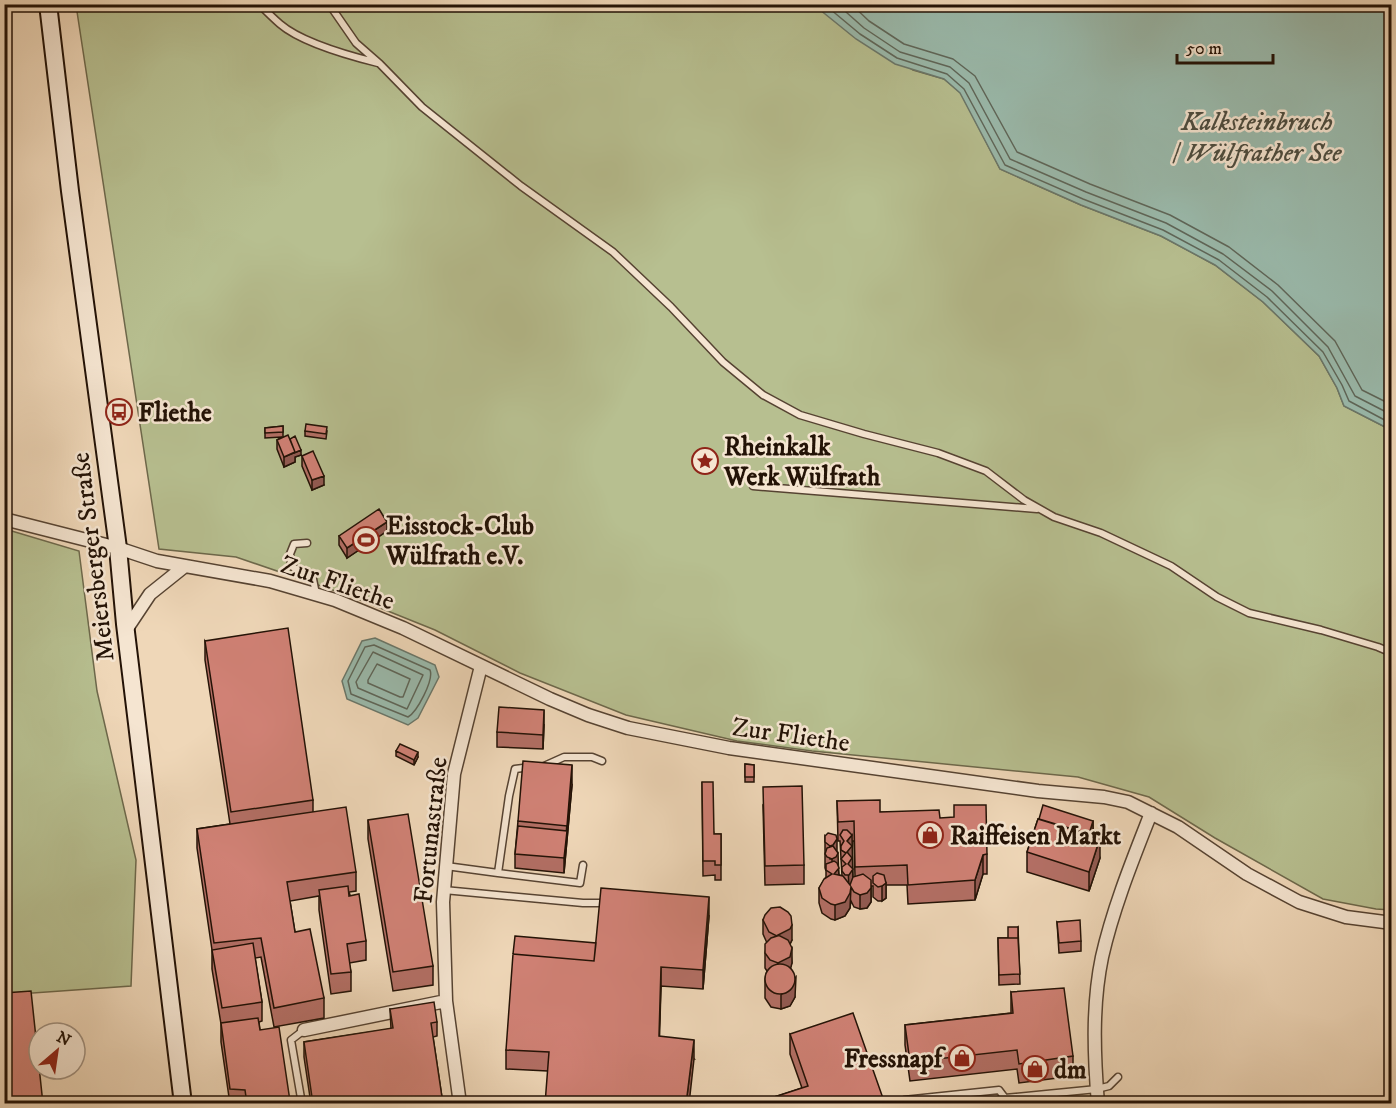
<svg xmlns="http://www.w3.org/2000/svg" width="1396" height="1108" font-family="'IM FELL DW Pica',serif">
<style>
.green{fill:#b7bf90;stroke:#6d684b;stroke-width:1.5}
.water{fill:#9abaac;stroke:#6a776a;stroke-width:1.5}
.lines{fill:none;stroke-linecap:round;stroke-linejoin:round}
.shore{stroke:#5e6659;stroke-width:1.5}
.lane-casing{stroke:#564332;stroke-width:9}
.street-casing{stroke:#564332;stroke-width:15}
.secondary-casing{stroke:#231206;stroke-width:20}
.lane{stroke:#f5e5d1;stroke-width:6}
.street{stroke:#f5e5d1;stroke-width:12}
.secondary{stroke:#f5e5d1;stroke-width:16}
.wall{fill:#b36f65;stroke:#231206;stroke-width:1.5;fill-rule:evenodd}
.shaded-wall{fill:#925a52;stroke:#231206;stroke-width:1.5}
.building{fill:#d08175;stroke:#231206;stroke-width:1.5}
.labels{text-anchor:middle;stroke-width:5;stroke-linejoin:round;paint-order:stroke}
.poi-label{font-size:26px;font-weight:bold;fill:#231206;stroke:#f5e5d1;text-anchor:start}
.street-label{font-size:26px;fill:#231206;stroke:#f5e5d1}
.water-label{font-size:27px;font-style:italic;fill:#4d4d40;stroke:#f5e5d1}
</style>
<rect width="100%" height="100%" fill="#efd7b8"/>
<filter id="stains"><feTurbulence type="fractalNoise" baseFrequency=".00333" numOctaves="4"/><feColorMatrix values="0 0 0 0 .2 0 0 0 0 .09 0 0 0 0 .02 0 0 0 .5 -.17"/></filter>
<radialGradient id="worn" r=".72"><stop offset=".6" stop-color="#630" stop-opacity="0"/><stop offset="1" stop-color="#630" stop-opacity=".3"/></radialGradient>
<!-- green -->
<path class="green" d="M76,5H814L913,70L944,79L961,93L1000,169L1081,205L1161,236L1215,265L1263,302L1319,356L1337,388L1344,406L1391,430V910L1376,909L1323,899L1215,838L1149,797L1078,777L812,751L737,741L626,715L520,673L435,630L353,597L236,557L159,549Z
M5,529L79,551L97,691L136,860L131,986L5,995Z"/>
<!-- water -->
<path class="water" d="M814,5H1391V430L1344,406L1337,388L1319,356L1263,302L1215,265L1161,236L1081,205L1000,169L960,93L944,79L895,64L856,39Z
M375,638L435,665L439,677L418,718L408,725L347,699L342,681L362,641Z"/>
<g class="lines">
<!-- shore -->
<path class="shore" d="M824,4L860,34L897,58L947,74L964,89L1005,165L1083,199L1163,230L1219,260L1267,297L1323,352L1342,385L1349,401L1392,424
M837,4L864,28L900,52L950,67L969,83L1010,159L1086,192L1166,223L1223,254L1272,291L1328,347L1355,396L1392,415
M851,4L869,21L904,44L953,59L975,76L1017,152L1090,184L1170,215L1229,247L1278,285L1335,341L1362,390L1392,405
M374,645L430,670C434,680 417,712 408,717L351,694L348,681L365,647Z
M373,652L423,675L407,709L358,688L356,682Z
M377,664L410,679L403,697H400L368,683V680Z"/>
<defs>
<path id="lane" d="M259,4C266,11 273,18 280,24C302,43 350,56 378,63
M329,4L356,43L380,64L422,107L521,186L613,252L671,307L723,362L763,395L800,415L864,434L938,453L986,471L1024,500L1054,517L1101,533L1171,566L1217,597L1249,613L1321,630L1378,647L1392,653
M753,486L1037,509
M307,543L294,544L290,554L291,566L313,579L316,594
M544,766L564,757H592L602,761
M446,866L498,873L509,796L515,769L531,767
M498,873L580,883L583,865
M444,890L583,903H605
M302,1104L291,1040L304,1030
M905,1104L904,1100L999,1090L1005,1098L1097,1089L1109,1086L1118,1077"/>
<path id="street" d="M4,519L118,548L157,561L270,581L335,600L403,628L550,699L588,715L628,728L729,748L1038,791L1104,797L1128,802L1178,827L1247,874L1299,902L1346,917L1392,923
M126,630L150,594L185,566
M304,1030L446,1001
M460,1104L446,1001L443,902L454,774L481,666
M1098,1104C1094,1055 1092,1005 1102,957C1113,908 1133,859 1151,813"/>
<path id="secondary" d="M48,4L70,191L118,548L125,624L183,1104"/>
</defs>
<!-- lane casing -->
<use href="#lane" class="lane-casing"/>
<!-- street casing -->
<use href="#street" class="street-casing"/>
<!-- secondary casing -->
<use href="#secondary" class="secondary-casing"/>
<!-- lane -->
<use href="#lane" class="lane"/>
<!-- street -->
<use href="#street" class="street"/>
<!-- secondary -->
<use href="#secondary" class="secondary"/>
</g>
<!-- wall -->
<path class="wall" d="M283,426V437L290,439L301,455L295,457V462L284,467L277,449V440L282,437L265,438V428Z
M305,431H327L326,439L305,436Z
M302,456L324,485L312,490L302,466Z
M387,531L347,558L339,545V536Z
M205,641L313,800V812L356,872V891L349,892L366,941V960L349,963L351,972V991L331,994L319,910V896L290,901L295,932L324,998V1018L274,1027L261,957L255,958L262,1002V1021L259,1022L260,1030L290,1101L300,1104H230L221,1042V1024L212,969V950L197,848V829L230,824L205,660Z
M544,725L543,749L497,747V732Z
M396,751L418,757L414,765L396,756Z
M745,764L754,765V782H745Z
M702,782L714,834H721V880H715V875L703,876Z
M572,785L564,873L515,868V854L518,821Z
M837,801L880,812L940,818L987,854V874H983L975,900L908,904L907,885H886V898L882,901H878L873,897V886H871V902L867,908L860,909L854,907L851,901L850,908L845,916L835,920L831,919L822,913L819,903V888L826,877V871L825,868V836L837,852L839,875L842,876L840,841H838ZM852,841H854L855,876L853,878Z
M763,806L804,865V884L765,885Z
M1038,819L1093,821V836L1100,858L1089,891L1027,872V852Z
M368,820L433,966V985L393,991L368,839Z
M709,916L703,989L661,986L659,1036L694,1059L548,1071L506,1069V1050L596,943Z
M763,920L792,940L790,944L792,963L790,968L795,997L790,1006L781,1009L771,1007L765,998V979L767,971L765,968V953L767,943L763,934Z
M1057,922L1081,941V951L1059,953Z
M1018,927L1020,984L999,985L998,938H1008Z
M1011,992L1073,1056V1076L1019,1083L1017,1069L910,1081L905,1045V1025L1011,1013Z
M390,1009L437,1022V1036L433,1037L443,1104H311L304,1057V1042L391,1029Z
M790,1034L885,1104H771V1098L802,1088L790,1054Z"/>
<!-- shaded-wall -->
<path class="shaded-wall" d="M301,450V455L295,457V462L284,467V457Z
M324,476V485L312,490V480Z
M387,522V531L347,558V548Z
M544,710V725L543,749V735Z
M418,752V757L414,765V760Z
M572,765V785L564,873V858Z
M1093,821V836L1089,848V834Z
M852,835L853,884L851,887L850,908L845,916L835,920V905L849,890L847,841Z
M1100,838V858L1089,891V872Z
M837,839V854L838,853L839,882L832,874V859H830V846Z
M983,855V874L975,900V880Z
M886,883V898L882,901V886Z
M871,888V902L867,908L860,909V895Z
M709,897V916L703,989V970Z
M792,925V940L790,944L778,935Z
M792,948V963L790,971L778,978V963Z
M661,967V986L659,1056V1036Z
M796,977L795,997L790,1006L781,1009V995Z
M694,1040V1059L689,1104H686Z"/>
<!-- building -->
<path class="building" d="M306,424L327,427L326,434L305,431Z
M283,426V432L265,433V428Z
M288,435L295,452L284,457L277,440Z
M295,436L301,450L294,453L295,452L290,439Z
M313,451L324,476L312,480L302,456Z
M379,509L387,522L347,548L339,536Z
M288,628L313,800L231,812L205,641Z
M499,707L544,710L543,735L497,732Z
M400,744L418,752L414,760L396,751Z
M523,761L572,765L567,826L518,821Z
M745,764L754,765V777H745Z
M702,782H713L714,834H721V865H715V861H703Z
M802,786L804,865L765,866L763,787Z
M880,800V812L939,810L940,818L954,817V805H986L987,854L983,855L975,880L908,885L907,865L855,867L854,821L838,822L837,801Z
M1043,805L1093,821L1089,834L1039,819Z
M346,807L356,872L287,882L295,932L310,929L324,998L274,1008L261,938L214,943L197,829Z
M408,814L433,966L393,972L368,820Z
M1038,819L1100,838L1089,872L1027,852Z
M518,826L567,831L564,858L515,854Z
M843,830H847L852,835L847,841L852,846L847,852L852,858L848,864L853,869L849,875H845L842,871V867L846,864L841,859L846,853L841,850V846L844,841L840,835Z
M828,833L836,835L837,839L833,845L830,846L825,842V836Z
M833,846L838,853L836,857L832,859L827,857L825,854L827,848Z
M834,861L837,863L839,868L834,874L843,876L850,885L853,877L863,874L871,880V888L867,893L860,895L854,892L851,887L850,893L845,902L835,905L831,904L822,898L819,888L824,879L832,874L826,870V864Z
M877,873L884,875L886,883L882,886L878,887L873,883V876Z
M348,886L349,896L359,894L366,941L347,944L351,972L331,974L319,890Z
M601,888L709,897L703,970L661,967L659,1036L694,1040L686,1104H545L549,1052L506,1050L513,954L594,961Z
M780,907L788,912L791,916L792,925L790,929L778,935L788,940L792,948L790,957L778,963L770,960L765,953V944L771,938L777,936L769,932L763,920L765,915L771,908Z
M1080,920L1081,941L1059,943L1057,922Z
M1008,927H1018V938H1008Z
M515,936L596,943L594,961L513,954Z
M998,938H1018L1020,974L999,975Z
M253,943L262,1002L222,1008L212,950Z
M765 979a15 15 0 1 1 30 0a15 15 0 1 1-30 0Z
M1064,988L1073,1056L1019,1064L1017,1050L910,1062L905,1025L1013,1013L1011,992Z
M31,991L43,1104H4V993Z
M434,1002L437,1022L431,1023L443,1104H313L304,1042L393,1028L390,1009Z
M853,1013L885,1104H772L771,1098L808,1086L790,1034Z
M258,1018L260,1030L279,1027L290,1101L300,1100V1104H247L245,1090L230,1089L221,1023Z
M1076,1098V1104H1047V1102Z"/>
<!-- icons -->
<defs>
<symbol id="bus-ring" viewBox="-11 -11 22 22"><circle r="9.5" fill="#f5e5d1" stroke="#8f2418" stroke-width="1.5"/><path d="M-5-6H5V4H4V6H2V4H-2V6H-4V4H-5ZM-3.5-4V0h7V-4ZM-3.5 1.2v1.5H-2V1.2ZM2 1.2v1.5H3.5V1.2Z" fill="#8f2418"/></symbol>
<symbol id="sight-ring" viewBox="-11 -11 22 22"><circle r="9.5" fill="#f5e5d1" stroke="#8f2418" stroke-width="1.5"/><path d="M0-6L1.8-2.2L6-1.7L2.9 1.2L3.7 5.4L0 3.3L-3.7 5.4L-2.9 1.2L-6-1.7L-1.8-2.2Z" fill="#8f2418"/></symbol>
<symbol id="stadium-ring" viewBox="-11 -11 22 22"><circle r="9.5" fill="#f5e5d1" stroke="#8f2418" stroke-width="1.5"/><path d="M0-5a6.5 5 0 1 0 0 10a6.5 5 0 1 0 0-10ZM-3.5-1.8h7v3.6h-7Z" fill="#8f2418"/></symbol>
<symbol id="shop-ring" viewBox="-11 -11 22 22"><circle r="9.5" fill="#f5e5d1" stroke="#8f2418" stroke-width="1.5"/><path d="M-5-2.5h2.3a2.7 3.5 0 0 1 5.4 0H5L5.5 6h-11ZM-1.5-2.5h3a1.5 2.3 0 0 0-3 0Z" fill="#8f2418"/></symbol>
</defs>
<g fill-rule="evenodd">
<use href="#bus-ring" x="104" y="397" width="30" height="30"/>
<use href="#sight-ring" x="690" y="446" width="30" height="30"/>
<use href="#stadium-ring" x="351" y="525" width="30" height="30"/>
<use href="#shop-ring" x="915" y="820" width="30" height="30"/>
<use href="#shop-ring" x="947" y="1043" width="30" height="30"/>
<use href="#shop-ring" x="1020" y="1054" width="30" height="30"/>
</g>
<g class="labels">
<!-- poi labels -->
<g class="poi-label">
<text x="138" y="421">Fliethe</text>
<text x="724" y="455">Rheinkalk<tspan x="724" dy="30">Werk Wülfrath</tspan></text>
<text x="386" y="534">Eisstock-Club<tspan x="386" dy="30">Wülfrath e.V.</tspan></text>
<text x="950" y="844">Raiffeisen Markt</text>
<text x="942" y="1067" text-anchor="end">Fressnapf</text>
<text x="1054" y="1078">dm</text>
</g>
<!-- street labels -->
<g class="street-label">
<text transform="translate(92 557) rotate(-97)" y="9">Meiersberger Straße</text>
<text transform="translate(338 582) rotate(19)" y="9">Zur Fliethe</text>
<text transform="translate(791 734) rotate(8)" y="9">Zur Fliethe</text>
<text transform="translate(430 830) rotate(-84)" y="9">Fortunastraße</text>
</g>
<!-- water labels -->
<g class="water-label">
<text x="1257" y="130">Kalksteinbruch<tspan x="1257" dy="31">/ Wülfrather See</tspan></text>
</g>
</g>
<!-- margin -->
<rect width="1396" height="1108" fill="none" stroke="#efd7b8" stroke-width="24"/>
<rect x="6" y="6" width="1384" height="1096" fill="none" stroke="#231206" stroke-width="3"/>
<rect x="12" y="12" width="1372" height="1084" fill="none" stroke="#231206" stroke-width="1.5"/>
<!-- north arrow -->
<g transform="translate(57 1051) rotate(29)"><circle r="28" fill="#f5e5d1" stroke="#a19180" stroke-width="1.5"/>
<path d="M0-4.5L10 22L0 15L-10 22Z" fill="#8f2418"/>
<text y="-9" font-size="16" font-weight="bold" text-anchor="middle" fill="#231206">N</text>
</g>
<!-- scale -->
<path d="M1177 54v9h96v-9" fill="none" stroke="#231206" stroke-width="3"/>
<text x="1186" y="54" font-size="18" fill="#231206" stroke="#f5e5d1" stroke-width="4.5" paint-order="stroke">50 m</text>
<rect width="100%" height="100%" filter="url(#stains)"/>
<rect width="100%" height="100%" fill="url(#worn)"/>
</svg>
